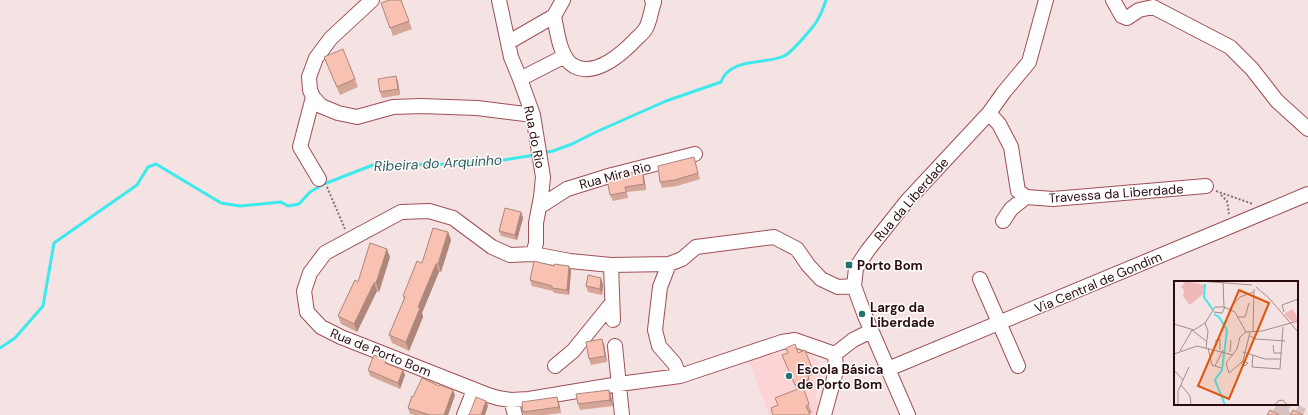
<svg xmlns="http://www.w3.org/2000/svg" width="1308" height="415" font-family="'DM Sans',sans-serif">
<style>
.built{fill:#fdd4d5}
.lines{fill:none;stroke-linecap:round;stroke-linejoin:round}
.stream{stroke:#3de9ec;stroke-width:3}
.minor-tunnel{stroke:#d7c2c2;stroke-width:14;stroke-dasharray:14 7;stroke-linecap:butt}
.minor-casing{stroke:#9e5056;stroke-width:16}
.path{stroke:#886f70;stroke-width:2;stroke-dasharray:2 2;stroke-linecap:butt}
.minor{stroke:#fff;stroke-width:14}
.wall{fill:#d5a698}
.shaded-wall{fill:#ae877c}
.building{fill:#f8c1b1;stroke:#ae877c}
.poi-dot{fill:#267172;stroke:#fff;stroke-width:1.5}
.labels{text-anchor:middle;stroke-width:3;stroke-linejoin:round;paint-order:stroke}
.street-label{font-size:13px;fill:#2a0b0e;stroke:#fff}
.poi-label{font-size:13px;font-weight:bold;fill:#2a0b0e;stroke:#fff;text-anchor:start}
.water-label{font-size:14px;font-style:italic;fill:#355758;stroke:#fff}
.inset-river{fill:none;stroke:#3de9ec;stroke-width:2}
.inset-road{fill:none;stroke:#a48c8d;stroke-width:1}
.view{fill:#de550c;fill-opacity:0.15;stroke:#de550c;stroke-width:2}
.inset-edge{fill:none;stroke:#2a0b0e;stroke-width:2}
</style>
<rect width="100%" height="100%" fill="#f5e2e2"/>
<!-- built -->
<path class="built" d="M796,348L805,351L814,357L818,362L822,371V390L815,393L818,403V415H769L748,359L774,349Z"/>
<g class="lines">
<!-- stream -->
<path class="stream" d="M542,153L553,151L572,144L596,132L666,101L721,82C730,57 765,65 784,56C791,53 816,25 819,17C822,12 824,6 826,0
M0,348L15,338L43,306L54,243L137,185L148,167L156,164L221,203L240,206L281,202L288,206L299,204L310,192L324,184L373,165L452,164L504,160L535,155"/>
<!-- minor-tunnel -->
<path class="minor-tunnel" d="M1278,415L1281,411L1288,408L1303,415"/>
<defs>
<path id="minor" d="M372,0L331,38L316,58L309,77L310,90L313,97L321,106L338,113L357,117L393,107L421,106L477,108L533,115
M499,0L511,57L520,79L533,115L543,177L541,197L536,223V243L533,254
M563,0L554,16C557,31 560,59 574,66C596,78 624,52 637,38C640,35 644,32 646,28C650,21 651,10 654,2L652,0
M1113,0L1122,16L1127,18L1139,10L1153,7L1230,47L1252,69L1277,101L1308,129
M509,42L554,16
M520,79L565,56
M313,97L300,147L319,179
M989,113L999,124L1011,147L1018,191L1026,197L1053,199L1206,186
M539,207L567,189L612,175L695,154
M1003,221L1011,209L1026,197
M669,264L660,287L655,330L659,346L674,363L680,376
M611,265L613,320
M980,279L1018,366
M615,346L622,415
M835,354L795,340L782,342L680,376L619,384L529,399L511,400L498,398L488,395L341,337L321,327L307,312L304,291L310,273L325,253L401,212L429,211L453,218L492,247L510,255L533,254L570,261L611,265L669,264L682,259L696,247L774,237L797,249L808,265L821,279L838,287L854,286
M835,354L853,340L871,331
M555,366L573,351L612,303
M888,369L1308,194
M511,400L515,415
M464,415L474,390
M824,415L836,371L835,354
M908,415L865,316L854,286L856,268L868,250L907,201L989,113L1004,92L1029,62L1046,0"/>
</defs>
<!-- minor casing -->
<use href="#minor" class="minor-casing"/>
<!-- path -->
<path class="path" d="M327,187L345,229
M1216,191L1253,204
M1221,195L1227,201L1229,214"/>
<!-- minor -->
<use href="#minor" class="minor"/>
</g>
<!-- wall -->
<path class="wall" d="M401,0L412,29L393,36L381,3Z
M324,57L355,79L358,87L340,95Z
M396,76L398,82L400,95L382,98L380,92Z
M694,157L700,179L677,186L662,188L660,182Z
M644,176L646,190L627,192L628,198L613,201L610,195Z
M521,212L523,218L517,240L501,236L499,231Z
M448,232L451,240L441,272H439L422,313L423,317L409,351L392,343L389,335L404,299L403,296L422,263Z
M390,257L379,292L377,291L357,332L341,324L338,316L358,282Z
M569,266L571,271L569,295L554,293L553,291L532,286L530,280Z
M603,284L602,295L588,292L586,286Z
M602,339L604,344L607,362L591,365L589,359Z
M798,353L812,368L814,374L808,377L812,385L803,389L812,413L809,414L797,390L782,355Z
M387,364L403,370L405,375L400,389L370,376L368,370Z
M609,390L611,396L613,406L580,410L578,404Z
M455,395L448,415H415L410,414L408,408L413,397Z
M557,397L559,403L561,413L545,415H524L523,412Z"/>
<!-- shaded-wall -->
<path class="shaded-wall" d="M396,76L398,82L400,95L398,89Z
M642,170L644,176L646,190L644,184Z
M521,212L523,218L517,240L515,235Z
M448,232L451,240L441,272L438,264Z
M387,249L390,257L379,292L376,283Z
M436,264L439,272L422,313L423,317L409,351L406,342L418,307Z
M569,266L571,271L569,295L567,290Z
M601,278L603,284L602,295L600,289Z
M374,283L377,291L357,332L354,324Z
M602,339L604,344L607,362L605,356Z
M403,370L405,375L400,389L398,383Z
M453,390L455,395L448,415H444Z
M609,390L611,396L613,406L610,400Z
M557,397L559,403L561,413L559,407Z
M486,401L488,406L485,415H481Z"/>
<!-- building -->
<path class="building" d="M389,0H401L409,21L390,28L381,3Z
M343,49L355,79L337,87L324,57Z
M396,76L398,89L380,92L378,79Z
M694,157L698,173L675,180L660,182L658,166Z
M642,170L644,184L625,187L626,192L610,195L607,179Z
M505,208L521,212L515,235L499,231Z
M433,228L448,232L438,264H436L418,307L420,308L406,342L389,335L405,297L403,296L417,261L422,263Z
M370,243L387,249L376,283H374L354,324L338,316L355,280L358,282Z
M534,261L554,266V264L569,266L567,290L552,288V286L530,280Z
M588,275L601,278L600,289L586,286Z
M602,339L605,356L589,359L586,342Z
M795,344L798,353L805,350L812,368L806,370L809,379L795,385L782,355L788,353L786,348Z
M374,355L386,360L385,363L403,370L398,383L368,370Z
M422,378L439,386L440,385L453,390L444,415H430L424,413L408,408L412,396L413,397Z
M803,387L809,404L806,406L810,415H773L771,408L778,405L775,398Z
M609,390L610,400L578,404L576,394Z
M476,397L486,401L481,415H468L470,413Z
M557,397L559,407L523,412L522,402Z
M1270,410L1279,415H1267Z
M1293,410L1303,415H1290Z"/>
<!-- markers -->
<g class="poi-dot">
<rect x="845" y="261" width="8" height="8" rx="2"/>
<circle cx="862" cy="314" r="4"/>
<circle cx="789" cy="376" r="4"/>
</g>
<g class="labels">
<!-- street labels -->
<g class="street-label">
<text transform="translate(535 137) rotate(79)" y="5">Rua do Rio</text>
<text transform="translate(615 175) rotate(-15)" y="5">Rua Mira Rio</text>
<text transform="translate(1116 193) rotate(-4)" y="5">Travessa da Liberdade</text>
<text transform="translate(911 199) rotate(-49)" y="5">Rua da Liberdade</text>
<text transform="translate(1098 282) rotate(-23)" y="5">Via Central de Gondim</text>
<text transform="translate(381 352) rotate(22)" y="5">Rua de Porto Bom</text>
</g>
<!-- poi labels -->
<g class="poi-label">
<text x="857" y="270">Porto Bom</text>
<text x="870" y="312">Largo da<tspan x="870" dy="15">Liberdade</tspan></text>
<text x="797" y="374">Escola Básica<tspan x="797" dy="15">de Porto Bom</tspan></text>
</g>
<!-- water labels -->
<g class="water-label">
<text transform="translate(438 163) rotate(-3)" y="5">Ribeira do Arquinho</text>
</g>
</g>
<!-- overview -->
<g transform="translate(1174 281)">
<rect width="124" height="124" fill="#f5e2e2"/>
<path d="M12,0L30,4L29,13L16,24L9,15L10,9L7,6ZM119,28L124,39L118,41L110,33Z" fill="#f0b8ba"/>
<path class="inset-river" d="M31,3L30,16L39,29M40,33L45,36L53,49L48,89L41,99L51,124"/>
<path class="inset-road" d="M26,0L78,4M49,0L50,26M82,6L95,17L124,51M56,27L66,16L79,11M40,31L48,32L51,26M110,31L108,24L124,18M63,36H71L75,22M31,42L34,50L32,67M0,43L20,49L31,42L41,26H50L61,31L72,51L88,50L124,40M18,49L32,60M72,51L66,56L63,68L52,82L55,92L69,80L76,51M79,51L80,8M76,55L82,58L111,60M41,60L46,58V69M99,64L100,72H108M34,67L38,84L47,87M6,70L18,49M56,71L57,59M69,71L91,78H106M0,73L23,65L59,74M79,74L78,86L106,88L109,46M67,82L71,85L74,82L69,80M41,85L49,69M0,89L9,99M7,104L16,115L17,124M4,124V110L15,86M101,124L104,120L109,119L113,124"/>
<path class="view" d="M65,9L95,22L55,118L24,105Z"/>
<rect width="124" height="124" class="inset-edge"/>
</g>
</svg>
